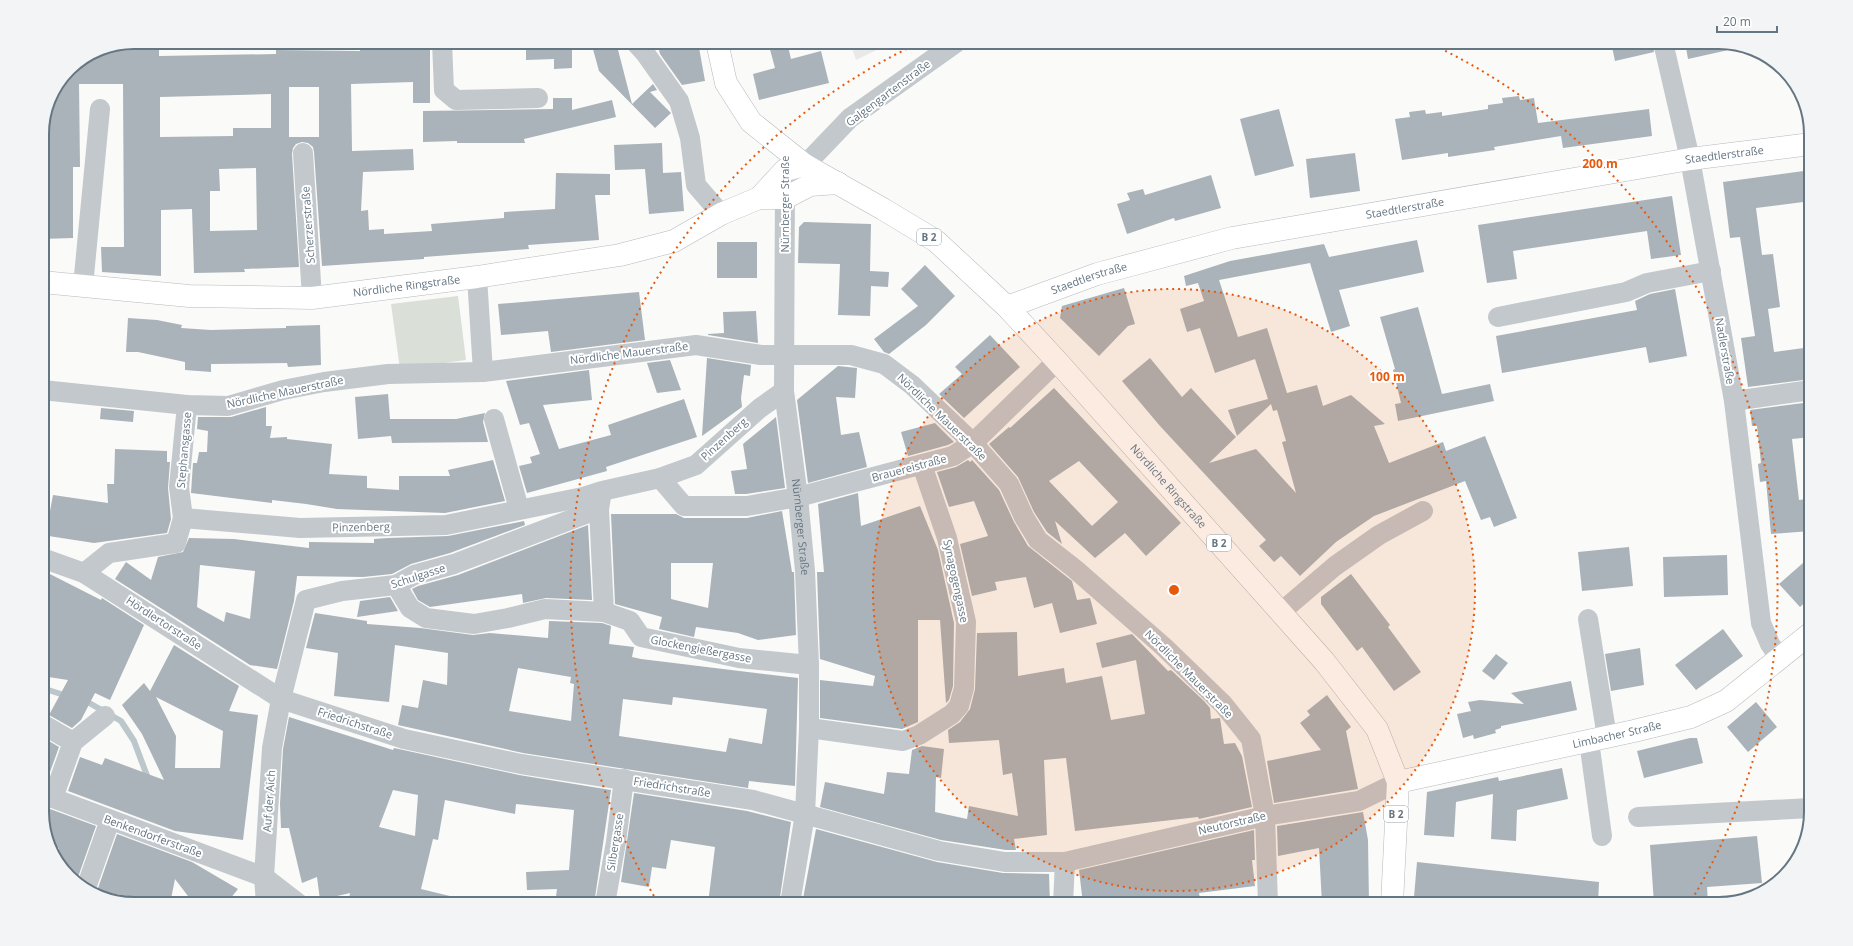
<svg xmlns="http://www.w3.org/2000/svg" width="1853" height="946" font-family="'Open Sans',sans-serif">
<style>
.built{fill:#e8e9e9}
.green{fill:#dadfd7}
.lines{fill:none;stroke-linecap:round;stroke-linejoin:round}
.stream{stroke:#bbc7cb;stroke-width:6}
.building{fill:#aab3b9;fill-rule:evenodd}
.major-casing{stroke:#b5babe;stroke-width:23}
.minor{stroke:#c3c8cc;stroke-width:20}
.major{stroke:#fff;stroke-width:22}
.ring{fill:none;stroke:#e8590c;stroke-width:2;stroke-dasharray:2 4}
.labels{text-anchor:middle;stroke-width:4;stroke-linejoin:round;paint-order:stroke}
.shield{fill:#fff;stroke:#939fa8;stroke-width:1}
.shield-label{font-size:10px;font-weight:bold;fill:#657683}
.street-label{font-size:11px;fill:#657683;stroke:#fff}
.rim{fill:none;stroke:#657683;stroke-width:2}
.centre{fill:#e8590c;stroke:#fff;stroke-width:2}
.ring-label{font-size:12px;text-anchor:middle;font-weight:bold;fill:#e8590c;stroke:#fff;stroke-width:4;stroke-linejoin:round;paint-order:stroke}
</style>
<rect width="100%" height="100%" fill="#fafaf8"/>
<!-- built -->
<path class="built" d="M850,42H893L856,60Z"/>
<!-- green -->
<path class="green" d="M458,296L466,360L400,369L391,304Z"/>
<g class="lines">
<!-- stream -->
<path class="stream" d="M42,688L67,696
M84,700L121,721L134,741L149,781"/>
</g>
<!-- building -->
<path class="building" d="M413,42H430V103H413V82L351,84L352,151L413,149L414,170L363,172L361,211L368,210L369,230L384,229V234L432,231L431,224L504,218V212L555,209L556,173L610,174V195H595L599,240L528,245L529,249L424,257V259L322,266L314,152L313,147L308,143L302,142L296,144L293,148L292,154L299,267L244,269L245,272L194,273L192,209L161,210V276L102,272L101,247H124L123,84H79L80,167H73V238L42,239V128L49,98L69,69L99,49L110,47L159,46V56L276,54V50L360,51V50L413,49ZM289,87H319V137H289ZM271,94V128H233V136L160,137V97ZM256,168L257,230L210,231V191H220L219,169Z
M526,42H572V68L554,69V59L526,60Z
M591,42H616L632,104L653,84L657,90L650,92L671,113L655,128L599,71Z
M657,42H698L705,81L682,85L660,54Z
M768,42H787L791,59L821,51L829,83L759,100L753,74L775,68Z
M1611,42H1652L1654,52L1615,61Z
M1685,42H1719L1732,45L1733,49L1688,59Z
M1519,96L1520,100L1534,98L1538,123L1649,109L1652,136L1563,148L1561,136L1494,147L1495,150L1448,157V153L1402,160L1395,119L1410,117L1409,112L1425,110L1426,114L1442,112V116L1488,109V105L1503,103L1502,98Z
M553,98H572V110L612,100L616,117L524,139L525,143H457V141L423,142V111L553,109Z
M1279,109L1294,166L1255,176L1240,119Z
M662,143L663,173L681,172L684,211L649,214L645,169L615,170L614,145Z
M1355,153L1360,191L1310,198L1306,159Z
M1811,170V201L1756,208L1762,255L1773,254L1780,307L1768,309L1774,352L1811,347V379L1748,387L1741,338L1755,336L1740,237L1730,238L1723,182Z
M1211,175L1221,208L1175,221L1174,218L1127,234L1117,204L1130,200L1127,193L1143,189L1145,195Z
M1672,196L1681,255L1651,259L1647,231L1513,251L1517,279L1487,283L1478,225Z
M804,222L871,224L870,271L889,272L888,287L871,286L870,316L838,315L840,264L798,263L799,227Z
M1417,240L1424,272L1339,290L1350,326L1331,332L1310,263L1219,280L1238,337L1267,328L1287,393L1317,385L1323,406L1351,395L1385,424L1374,426L1389,463L1443,442L1446,451L1485,436L1517,518L1494,527L1490,517L1481,520L1465,481L1374,516L1336,542L1300,576L1281,556L1274,562L1259,546L1266,540L1160,426L1122,381L1150,358L1182,397L1191,388L1236,437L1209,463L1256,449L1296,493L1282,442L1286,441L1277,410L1273,411L1271,404L1237,436L1228,410L1268,399L1255,359L1215,373L1200,328L1187,332L1180,309L1204,301L1198,283L1186,286L1184,276L1230,261L1324,244L1329,257Z
M717,242H757V278H717Z
M925,265L955,296L926,325L889,354L884,352L874,339L918,306L901,289Z
M1124,288L1135,324L1128,326L1099,356L1060,318L1062,306Z
M1675,289L1687,356L1649,363L1646,347L1502,373L1496,336L1637,310L1635,301L1650,294Z
M639,292L645,340L551,352L548,331L501,335L498,304Z
M1418,307L1442,394L1490,384L1494,401L1398,421L1395,404L1401,403L1393,370L1395,369L1380,317Z
M756,311L758,343L708,335V334L724,333L723,312Z
M128,318L157,320L182,325L181,328L211,330L286,328V326L320,325L321,365L288,367L287,363L211,364V372L185,370V362L138,352H126Z
M990,335L1020,367L964,418L939,394L962,374L955,367Z
M707,358L751,365L750,376L744,375L741,398L742,407L702,436Z
M670,360L681,390L657,393L647,363Z
M838,366L857,368L855,398L836,397L841,435L859,432L867,467L808,483L797,400Z
M589,370L592,400L543,405L559,449L611,435L608,425L684,399L697,437L606,467L607,471L527,493L519,466L532,463L530,457L540,454L529,423L520,425L506,381Z
M1054,388L1181,523L1146,556L1125,533L1095,558L1055,521L1062,544L1047,532L1034,512L1018,477L989,444L1009,427L1010,428ZM1079,461L1118,502L1092,526L1049,481Z
M388,394L390,419H456L485,413L483,422L488,442L392,443L391,436L358,439L355,397Z
M1811,402V437L1792,439L1799,500L1808,499L1811,531L1771,534L1766,481L1760,482L1758,464L1761,463L1757,426H1752L1750,410Z
M266,407V426H272L270,438L287,437V439L332,444L329,474L367,476V488L399,490V476H450L448,470L493,460L505,501L445,513L337,509L306,504L272,500V503L191,493L193,463H197L199,452H207L208,431L197,429L198,417H231Z
M101,408L134,411L133,422L100,419Z
M776,417L785,488L746,494H735L731,471L747,469L743,444Z
M935,423L954,442L948,445L908,456L901,432Z
M115,449L167,451V462H170L168,488L171,519L167,533L94,543L42,535V511H50L53,495L108,503L107,484H114Z
M968,460L970,462L972,460L999,490L1014,522L1028,546L1072,581L1077,600L1090,598L1097,624L1060,633L1052,603L1034,608L1026,577L995,582L997,590L972,596L960,544L988,536L974,501L949,507L937,472L956,467Z
M858,493L861,526L920,506L938,550L954,623L953,686L949,700L946,703L940,620H918V722L902,729L820,718V680L873,686L875,676L820,659L817,572H824L818,504Z
M782,511L792,572H794L796,635L758,640L738,633L696,627L694,637L659,629L662,617L615,604L611,514H676L684,518H747ZM671,563H713L708,608L671,599Z
M524,521L525,525L450,553L411,564L392,574L363,577L297,576L294,601L277,669L250,665L115,579L126,562L151,580L158,557L183,552L189,538L234,539L309,548V542L374,543V539L388,538L448,536ZM200,565L255,571L250,619L226,612L224,622L197,607Z
M588,525L592,600L546,598L523,603L522,594L430,607L418,600L412,589L418,586L458,575Z
M1629,547L1633,586L1582,591L1578,552Z
M1727,555L1728,595L1664,597L1663,557Z
M1811,556V597L1800,607L1779,584Z
M42,570L101,600L102,598L144,625L110,700L95,693L81,720L72,728L49,715L68,680L42,676Z
M1351,574L1390,625L1388,627L1421,672L1394,691L1362,647L1357,651L1321,604V597Z
M390,597L398,611L357,617L360,601Z
M315,613L367,621V624L420,628L473,635L490,633L548,638L549,621L602,623L611,626L609,644L634,647L632,657L641,659L798,678L795,786L749,781L748,788L523,753L398,725L402,705L418,708L423,680L447,685L448,653L395,645L389,702L334,696L338,653L306,648ZM518,668L571,677L570,683L574,684L571,721L509,711ZM673,697L767,709L762,744L729,738L726,752L619,736L623,699L672,705Z
M1723,629L1743,656L1696,690L1675,665Z
M1017,632L1018,676L1064,668L1066,683L1102,676L1111,720L1145,714L1136,660L1102,668L1096,643L1132,634L1168,671L1171,670L1204,701L1210,708L1211,719L1220,718L1224,744L1235,743L1242,756L1252,807L1199,819L1198,817L1075,831L1066,758L1044,760L1047,835L1014,839L1016,850H1006L941,840L820,807L825,782L884,794L887,772L909,774L912,750L922,746L944,749L941,778L936,777L935,812L967,819L969,806L1018,816L1012,773L1003,775L999,740L949,743L948,730L960,722L970,709L975,689L977,633Z
M174,645L239,686L229,711L258,715L243,840L175,831L68,791L80,757L102,765L105,758L164,780L142,734L122,705L144,683L150,691ZM156,697L223,731L220,768H175L176,736Z
M1640,648L1644,685L1611,691L1605,654Z
M1496,654L1508,663L1494,680L1482,671Z
M1571,681L1577,710L1501,726V728L1495,730L1496,733L1474,739L1473,735L1463,738L1457,714L1471,711L1468,702L1480,700L1524,704L1511,693Z
M1327,695L1351,727L1346,731L1358,789L1274,803L1267,761L1321,750L1300,723L1310,715L1307,711Z
M1756,702L1777,727L1748,752L1727,727Z
M289,717L393,750L394,748L519,775L611,790L594,904H555L557,889L527,890L526,872L569,870L574,810L516,804L515,814L445,800L438,840L433,839L421,889L458,898V904H348L350,893L320,900L317,877L302,883L289,828H281L280,804L283,749ZM393,790L418,795L415,836L379,827Z
M42,737L59,747L46,783H42Z
M1690,738H1697L1703,763L1644,778L1637,751Z
M1562,768L1568,799L1517,810L1516,841L1491,839L1493,794L1456,802L1454,837L1424,835L1427,792L1498,777L1499,781Z
M634,793L747,811L791,822L779,904H708L715,847L671,840L666,869L652,867L649,887L621,882Z
M42,806L96,826L77,880L58,863L59,848L51,845L42,818Z
M1363,812L1368,840L1369,904H1322L1319,848L1278,856L1277,826Z
M816,829L937,862L1003,873L1049,874L1050,904H802Z
M1254,830L1255,860H1252L1255,886L1199,893L1201,904H1160L1159,899L1119,904H1083L1079,870Z
M117,834L192,862L238,889L226,904H194L175,879L170,904H140L141,898L97,891Z
M1757,836L1762,883L1707,887L1708,904H1654L1650,845Z
M1417,862L1599,882L1598,904H1427V897H1414Z"/>
<g class="lines">
<defs>
<g id="major">
<path id="s2" d="M717,42L726,83L751,122L805,165L883,209L936,241L1007,307L1057,361L1324,661L1377,729L1398,782L1392,904"/>
<path d="M759,198L785,170L805,165"/>
<path id="s3" d="M42,282L189,296L312,298L477,277L620,255L674,241L721,214L759,198H785L810,185L838,183"/>
<path id="s4" d="M1007,307L1097,274L1232,238L1690,159L1811,144"/>
<path id="s5" d="M1398,782L1634,731L1691,717L1726,701L1811,633"/>
</g>
</defs>
<!-- major casing -->
<use href="#major" class="major-casing"/>
<!-- minor -->
<g class="minor">
<path d="M442,42L444,90L456,100L538,98"/>
<path d="M635,42L645,53L679,101L690,138L696,185L721,214"/>
<path d="M1663,42L1690,159L1734,401L1761,623L1770,644L1780,659"/>
<path d="M303,153L312,298"/>
<path d="M805,165L850,118L957,42"/>
<path id="s1" d="M785,183L784,391L798,497L805,571L809,665V728L805,814L790,904"/>
<path d="M477,277L483,372"/>
<path d="M83,286L100,109"/>
<path d="M1498,317L1626,292L1647,283L1711,271"/>
<path d="M42,390L187,405L228,406L283,390L324,382L388,374L483,372L696,345L761,355H851L884,364L912,385L973,443L1009,484L1024,517L1038,540L1075,569L1164,647L1223,704L1251,739L1265,816L1268,904"/>
<path d="M1734,401L1811,390"/>
<path d="M494,419L519,509"/>
<path d="M660,478L684,506H747L798,497L953,456L973,443L1057,361"/>
<path d="M601,497L599,509L604,612"/>
<path d="M183,518L179,487L187,405"/>
<path d="M42,558L84,573L281,699L404,739L521,764L753,800L939,851L1005,862H1065L1265,816L1359,801L1398,782"/>
<path d="M84,573L109,553L176,543L183,518L300,528L446,525L583,497L602,491L660,478L696,465L760,408L784,391"/>
<path d="M396,585L410,608L426,618L474,624L508,618L545,609L604,612L630,621L641,637L739,658L809,665"/>
<path d="M1281,612L1335,566L1379,535L1423,511"/>
<path d="M1588,619L1607,737"/>
<path d="M42,724L73,742"/>
<path d="M809,728L903,741L919,735L952,714L959,706L964,688L966,622L947,538L922,465"/>
<path d="M1589,741L1602,836"/>
<path d="M42,794L264,877L299,904"/>
<path d="M53,798L73,742L105,716"/>
<path d="M1638,817L1811,808"/>
<path d="M86,888L110,820"/>
<path d="M266,904L264,877L272,748L281,699L306,600L342,591L396,585L414,575L454,564L599,509"/>
<path d="M605,904L616,842L624,779"/>
<path d="M1063,904L1065,862"/>
</g>
<!-- major -->
<use href="#major" class="major"/>
</g>
<!-- distance rings -->
<circle cx="1174" cy="590" r="301" fill="#e8590c" fill-opacity=".12"/>
<g class="ring">
<circle cx="1174" cy="590" r="301"/>
<path d="M657 901A603 603 0 0 1 919 43M1429 43A603 603 0 0 1 1691 901"/>
</g>
<g class="labels">
<!-- shield labels -->
<g class="shield">
<rect x="917" y="229" width="24" height="16" rx="3"/>
<rect x="1207" y="535" width="24" height="16" rx="3"/>
<rect x="1384" y="806" width="24" height="16" rx="3"/>
</g>
<g class="shield-label">
<text x="929" y="241">B 2</text>
<text x="1219" y="547">B 2</text>
<text x="1396" y="818">B 2</text>
</g>
<!-- street labels -->
<g class="street-label">
<text transform="translate(888 93) rotate(-37)" y="4">Galgengartenstraße</text>
<text dy="4" stroke="none"><textPath href="#s4" startOffset="735">Staedtlerstraße</textPath></text>
<text transform="translate(785 204) rotate(-90)" y="4">Nürnberger Straße</text>
<text dy="4" stroke="none"><textPath href="#s4" startOffset="411">Staedtlerstraße</textPath></text>
<text transform="translate(308 225) rotate(-94)" y="4">Scherzerstraße</text>
<text dy="4" stroke="none"><textPath href="#s4" startOffset="87">Staedtlerstraße</textPath></text>
<text dy="4" stroke="none"><textPath href="#s3" startOffset="366">Nördliche Ringstraße</textPath></text>
<text transform="translate(1725 351) rotate(80)" y="4">Nadlerstraße</text>
<text transform="translate(629 353) rotate(-7)" y="4">Nördliche Mauerstraße</text>
<text transform="translate(285 392) rotate(-12)" y="4">Nördliche Mauerstraße</text>
<text transform="translate(942 417) rotate(44)" y="4">Nördliche Mauerstraße</text>
<text transform="translate(724 439) rotate(-42)" y="4">Pinzenberg</text>
<text transform="translate(184 450) rotate(-85)" y="4">Stephansgasse</text>
<text transform="translate(909 468) rotate(-15)" y="4">Brauereistraße</text>
<text dy="4" stroke="none"><textPath href="#s2" startOffset="647">Nördliche Ringstraße</textPath></text>
<text transform="translate(361 527) rotate(-1)" y="4">Pinzenberg</text>
<text dy="4" stroke="none"><textPath href="#s1" startOffset="345">Nürnberger Straße</textPath></text>
<text transform="translate(418 576) rotate(-18)" y="4">Schulgasse</text>
<text transform="translate(956 581) rotate(78)" y="4">Synagogengasse</text>
<text transform="translate(164 623) rotate(33)" y="4">Hördlertorstraße</text>
<text transform="translate(701 649) rotate(11)" y="4">Glockengießergasse</text>
<text transform="translate(1189 674) rotate(45)" y="4">Nördliche Mauerstraße</text>
<text transform="translate(355 723) rotate(18)" y="4">Friedrichstraße</text>
<text dy="4" stroke="none"><textPath href="#s5" startOffset="224">Limbacher Straße</textPath></text>
<text transform="translate(672 787) rotate(9)" y="4">Friedrichstraße</text>
<text transform="translate(269 801) rotate(-86)" y="4">Auf der Aich</text>
<text transform="translate(1232 823) rotate(-13)" y="4">Neutorstraße</text>
<text transform="translate(153 836) rotate(20)" y="4">Benkendorferstraße</text>
<text transform="translate(615 842) rotate(-81)" y="4">Silbergasse</text>
</g>
</g>
<!-- crop -->
<path d="M0 0H1853V946H0ZM134 49H1719A85 85 0 0 1 1804 134V812A85 85 0 0 1 1719 897H134A85 85 0 0 1 49 812V134A85 85 0 0 1 134 49Z" fill="#f3f4f5" fill-rule="evenodd"/>
<path class="rim" d="M134 49H1719A85 85 0 0 1 1804 134V812A85 85 0 0 1 1719 897H134A85 85 0 0 1 49 812V134A85 85 0 0 1 134 49Z"/>
<circle cx="1174" cy="590" r="6" class="centre"/>
<g class="ring-label">
<text x="1600" y="168">200 m</text>
<text x="1387" y="381">100 m</text>
</g>
<!-- scale -->
<path d="M1717 26v6h60v-6" fill="none" stroke="#657683" stroke-width="2"/>
<text x="1723" y="26" font-size="12" fill="#657683" stroke="#ffffff" stroke-width="3" paint-order="stroke">20 m</text>
</svg>
